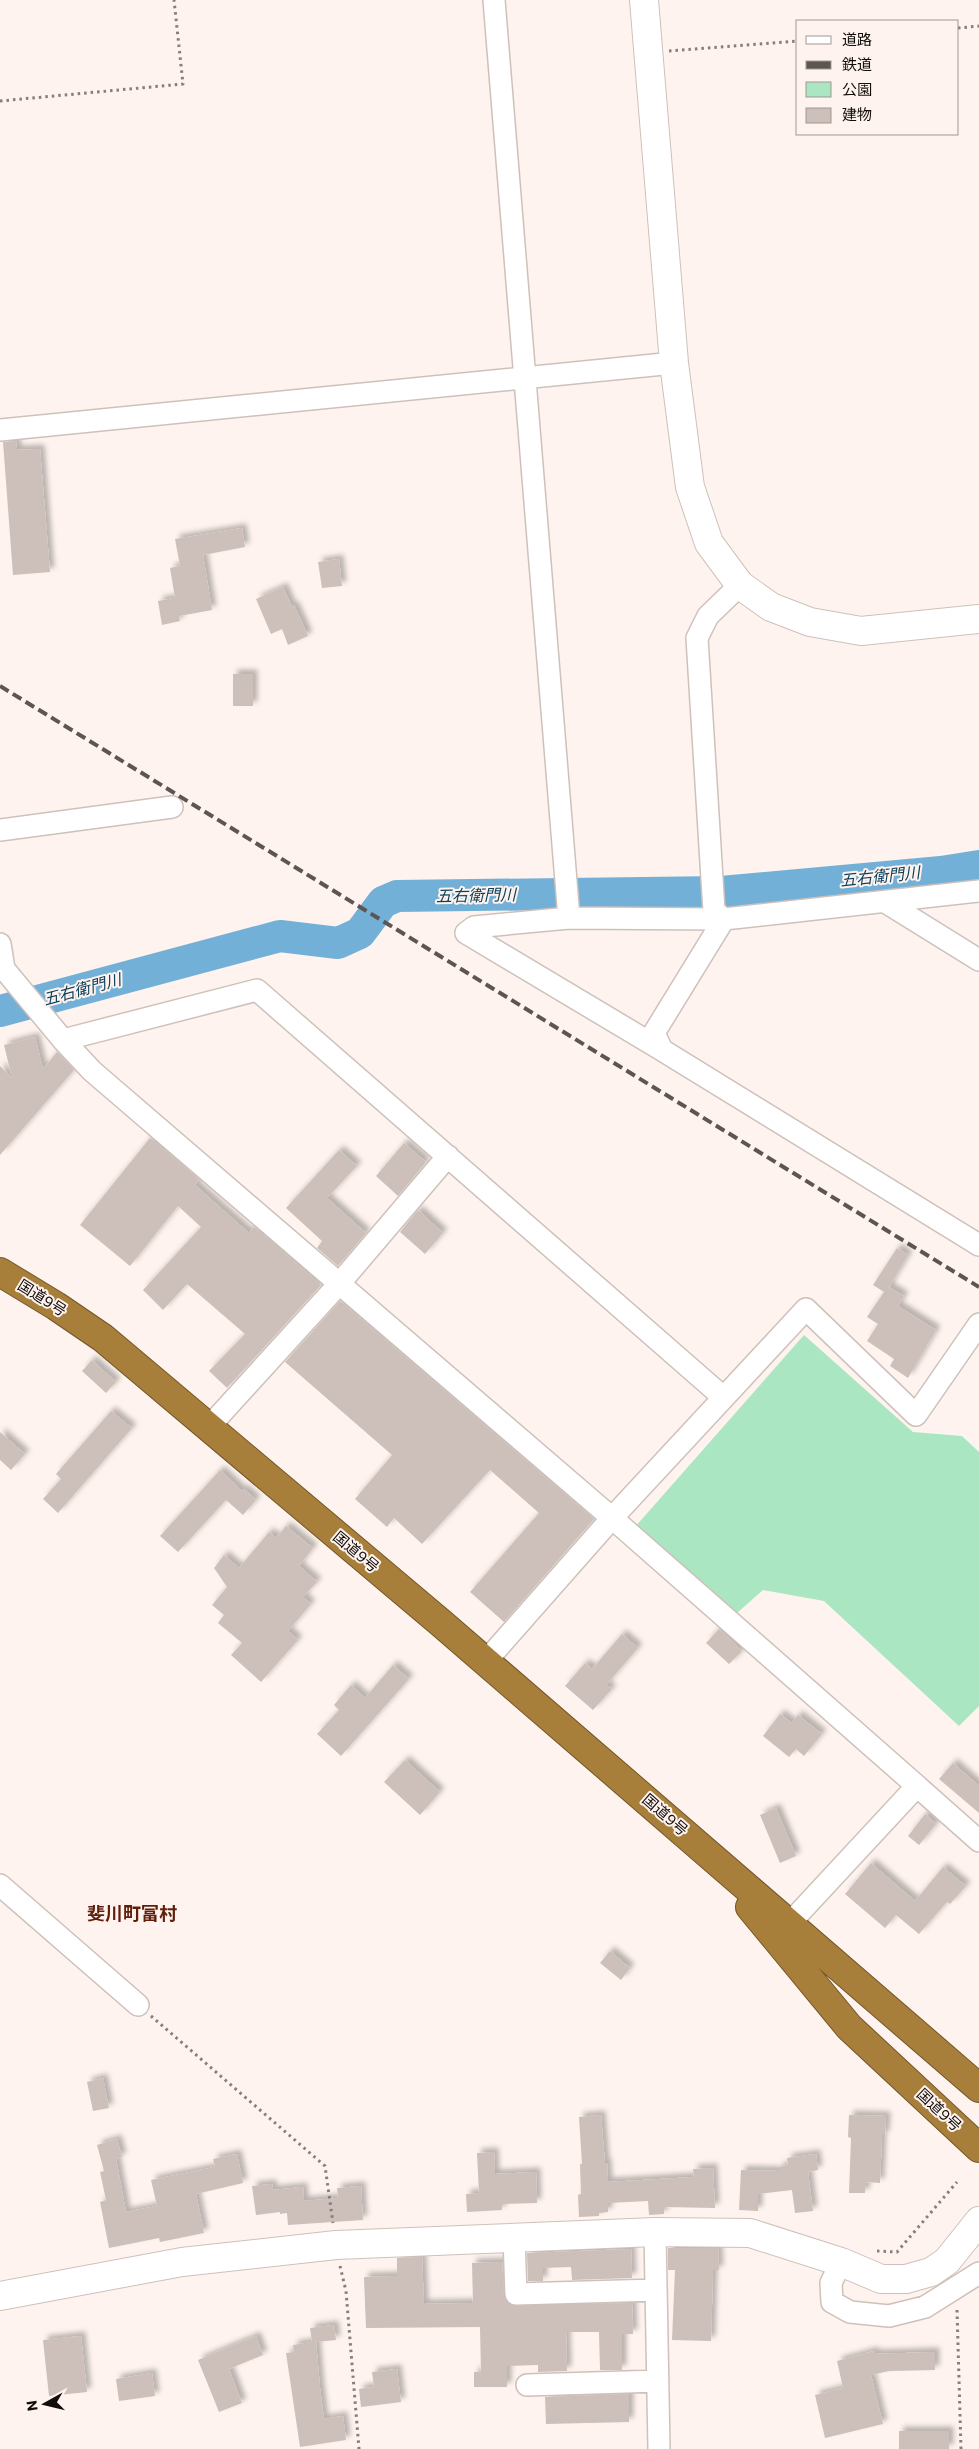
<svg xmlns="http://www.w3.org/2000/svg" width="979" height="2449" font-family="Commissioner,'Noto Sans JP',sans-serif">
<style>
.green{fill:#aae6c1}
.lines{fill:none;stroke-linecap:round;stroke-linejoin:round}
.river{stroke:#72b0d7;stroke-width:32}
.building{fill:#cdc0ba;filter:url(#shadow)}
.street-casing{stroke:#cec1bb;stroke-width:24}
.secondary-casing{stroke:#cec1bb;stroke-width:30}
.highway-casing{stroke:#73572a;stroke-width:30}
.path{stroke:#857e7a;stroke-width:3;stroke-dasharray:2.5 4;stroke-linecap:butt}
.street{stroke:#fff;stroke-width:21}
.secondary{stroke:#fff;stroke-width:28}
.highway{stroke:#a87f3a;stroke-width:28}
.rail{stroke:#5c5653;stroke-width:4;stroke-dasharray:10 5;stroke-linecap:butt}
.labels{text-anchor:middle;stroke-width:4;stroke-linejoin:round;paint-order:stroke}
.street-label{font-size:15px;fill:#110d0b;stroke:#fef3ee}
.water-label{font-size:16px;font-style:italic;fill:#0d405b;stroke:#fef3ee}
.quarter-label{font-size:18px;font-weight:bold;fill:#601e0b;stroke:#fef3ee}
</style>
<defs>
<filter id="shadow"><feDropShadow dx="4.5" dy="-4.5" stdDeviation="2.5" flood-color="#0004"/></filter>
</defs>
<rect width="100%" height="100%" fill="#fef3ee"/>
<!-- green -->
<path class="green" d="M804,1335L913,1432L962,1436L979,1452V1706L959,1726L824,1601L763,1590L737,1613L635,1527Z"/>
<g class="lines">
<!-- river -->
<path class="river" d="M0,1011L280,936L338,943L360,933L383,902L397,896L721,892L941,872L979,866"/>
</g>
<!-- building -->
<path class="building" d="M16,441L17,450L40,449L50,572L13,575L3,442Z
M242,528L245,547L203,555L212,610L179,616L180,621L162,625L158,601L175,598L170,568L180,566L175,539Z
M339,559L342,586L322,588L318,562Z
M283,587L292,607L294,605L308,636L288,645L282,629L271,634L256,599Z
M233,674H253V706H233Z
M35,1037L43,1069L57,1052L74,1070L0,1155V1066L12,1078L4,1045Z
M150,1138L199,1179L195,1185L249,1233L254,1227L321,1285L227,1388L209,1371L245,1334L187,1284L163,1310L143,1290L201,1227L178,1206L130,1266L80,1225Z
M404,1143L426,1162L398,1196L376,1176Z
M339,1150L357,1166L327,1198L366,1233L338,1266L317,1248L322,1241L286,1208Z
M418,1210L443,1233L425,1254L400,1232Z
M897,1248L908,1255L889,1287L904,1296L898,1306L936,1330L908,1378L890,1366L894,1359L867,1341L878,1324L867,1317L884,1292L873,1285Z
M340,1301L594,1519L504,1622L470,1592L539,1513L490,1470L422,1544L394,1518L387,1527L355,1499L392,1455L285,1362Z
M92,1360L116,1382L106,1393L82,1371Z
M111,1411L132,1428L58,1513L43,1499L61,1479L56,1474Z
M0,1432L25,1454L11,1470L0,1460Z
M220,1470L242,1491L244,1489L256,1500L243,1515L226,1500L178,1552L160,1536Z
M286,1526L313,1548L299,1566L317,1582L303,1597L311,1604L288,1631L298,1640L261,1682L231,1655L242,1643L218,1623L224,1615L212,1605L227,1587L214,1568L224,1555L239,1568L269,1532L276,1538Z
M719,1629L742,1651L729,1664L706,1643Z
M622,1634L638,1648L606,1685L612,1689L593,1710L565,1686L585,1663L592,1669Z
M393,1665L409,1679L341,1756L317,1734L339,1710L334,1705L351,1685L365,1698Z
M780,1714L792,1723L798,1715L822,1734L804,1756L796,1749L789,1757L763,1736Z
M405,1760L440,1792L420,1815L384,1782Z
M953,1763L979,1786V1813L939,1779Z
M776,1808L796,1856L780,1863L760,1815Z
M925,1814L936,1824L919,1845L908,1836Z
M871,1863L915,1901L943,1867L966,1886L950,1904L947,1902L919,1934L896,1915L885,1928L845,1894Z
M610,1951L630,1968L621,1980L600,1963Z
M103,2078L109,2108L93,2111L87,2082Z
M601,2115L605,2163H607L608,2182L694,2177L693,2169L713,2168L715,2208L664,2207V2214L649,2215L648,2201L608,2203V2212L599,2213V2216L579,2217L578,2195L581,2194L580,2164H582L579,2117Z
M849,2115L886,2116L885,2135H882L880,2183L866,2182L865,2193H849L851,2138L848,2137Z
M117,2139L122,2157L116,2159L126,2212L157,2206L151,2180L215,2167L213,2159L237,2154L243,2183L196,2194L204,2233L160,2242L159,2238L109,2248L100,2202L106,2200L100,2172L104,2171L97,2145Z
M494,2152L495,2174L536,2172L537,2203L502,2204V2210L467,2212L466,2194L479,2193L477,2153Z
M816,2154L818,2170L808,2172L813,2211L795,2213L792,2190L758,2194V2211L739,2210L741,2170L779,2171V2167L788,2165L787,2158Z
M272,2184L273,2190L303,2187L304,2201L338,2198L337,2188L361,2186L363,2220L288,2225L287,2213L280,2214V2212L256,2215L252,2186Z
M668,2248H718L719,2270H713L711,2341L672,2340L675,2270H668Z
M631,2249L632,2278L572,2280L571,2267L543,2268V2281H528L527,2253Z
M422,2257L424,2304L473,2303L472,2263L502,2262L504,2295L511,2305L632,2303L633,2334H622V2370H600L599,2332H566L567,2371L538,2372V2365L507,2366V2387H474V2372H481L480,2327L366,2328L364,2277L397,2276V2258Z
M334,2325L336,2340L316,2342L320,2388L324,2419L343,2416L346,2440L300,2447L286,2353L294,2352L293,2345L312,2342L310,2328Z
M81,2336L87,2392L49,2396L43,2340Z
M256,2336L263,2355L229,2369L242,2403L219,2412L198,2360Z
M874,2351L875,2354L935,2352V2370L889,2371L871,2375L883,2424L825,2438L815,2395L843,2388L837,2361Z
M397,2369L401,2402L361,2407L359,2389L374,2387L372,2372Z
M152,2373L155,2396L119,2401L116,2379Z
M629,2394V2422L546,2424L545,2397Z
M899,2431H949V2449H899Z"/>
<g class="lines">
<defs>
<path id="street" d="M494,0L569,918L724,919L979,891
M0,430L674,363
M740,585L708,616L697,638L714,911L724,919L654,1033L662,1050L979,1245
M0,830L172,807
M887,903L979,960
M569,918L474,927L466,933L662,1050
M0,944L4,969L63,1040L257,990L723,1397
M63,1040L92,1071L612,1518L917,1786
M208,1428L339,1284L448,1156
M486,1661L612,1518L806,1309L916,1415L979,1324
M0,1885L138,2005
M789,1924L917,1786L979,1841
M655,2232L659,2449
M514,2237L516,2294L656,2290
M841,2262L831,2283L832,2302L850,2312L889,2316L925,2307L979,2273
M527,2385L658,2381"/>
<path id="secondary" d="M644,0L674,363L690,487L709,543L740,585L771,607L810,622L861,631L979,619
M0,2296L182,2262L336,2245L655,2232L750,2233L841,2262L881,2279H906L931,2272L947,2261L979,2221"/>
<path id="highway" d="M0,1272L56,1306L103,1338L441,1623L979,2088
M750,1907L849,2027L979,2148"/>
</defs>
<!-- street casing -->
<use href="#street" class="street-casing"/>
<!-- secondary casing -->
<use href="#secondary" class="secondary-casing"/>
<!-- highway casing -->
<use href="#highway" class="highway-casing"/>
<!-- path -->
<path class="path" d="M958,28L979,26
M669,51L798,41
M0,101L183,84L174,0
M151,2016L325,2166L333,2223
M877,2251L897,2252L957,2182
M340,2266L346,2291L359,2449
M957,2310L961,2449"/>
<!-- street -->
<use href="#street" class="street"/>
<!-- secondary -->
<use href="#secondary" class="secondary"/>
<!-- highway -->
<use href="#highway" class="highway"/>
<!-- rail -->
<path class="rail" d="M0,686L979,1287"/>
</g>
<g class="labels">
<!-- street labels -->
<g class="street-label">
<text transform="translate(42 1298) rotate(32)" y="5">国道9号</text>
<text transform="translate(356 1552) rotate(40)" y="5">国道9号</text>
<text transform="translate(665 1815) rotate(41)" y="5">国道9号</text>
<text transform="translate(939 2110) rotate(43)" y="5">国道9号</text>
</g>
<!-- water labels -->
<g class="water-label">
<text transform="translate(880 876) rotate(-6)" y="6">五右衛門川</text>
<text transform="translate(476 895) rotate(-1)" y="6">五右衛門川</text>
<text transform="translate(82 989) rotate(-15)" y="6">五右衛門川</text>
</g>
<!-- quarter labels -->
<g class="quarter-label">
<text x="132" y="1920">斐川町富村</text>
</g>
</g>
<!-- legend -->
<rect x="796" y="20" width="162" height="115" fill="#fef3ee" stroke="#9f9793"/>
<rect x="806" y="36" width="25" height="8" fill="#ffffff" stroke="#9f9793"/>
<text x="842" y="45" font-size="15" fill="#110d0b">道路</text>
<rect x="806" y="61" width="25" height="8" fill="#5c5653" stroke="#9f9793"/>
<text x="842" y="70" font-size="15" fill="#110d0b">鉄道</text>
<rect x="806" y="82" width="25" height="15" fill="#aae6c1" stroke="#9f9793"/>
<text x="842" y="95" font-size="15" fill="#110d0b">公園</text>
<rect x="806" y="108" width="25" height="15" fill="#cdc0ba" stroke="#9f9793"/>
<text x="842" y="120" font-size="15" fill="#110d0b">建物</text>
<!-- north arrow -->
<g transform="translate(45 2404) rotate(262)" stroke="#fef3ee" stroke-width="4" paint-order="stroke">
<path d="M0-4L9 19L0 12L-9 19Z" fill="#110d0b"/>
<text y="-8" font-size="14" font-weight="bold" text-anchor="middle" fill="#110d0b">N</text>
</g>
</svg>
